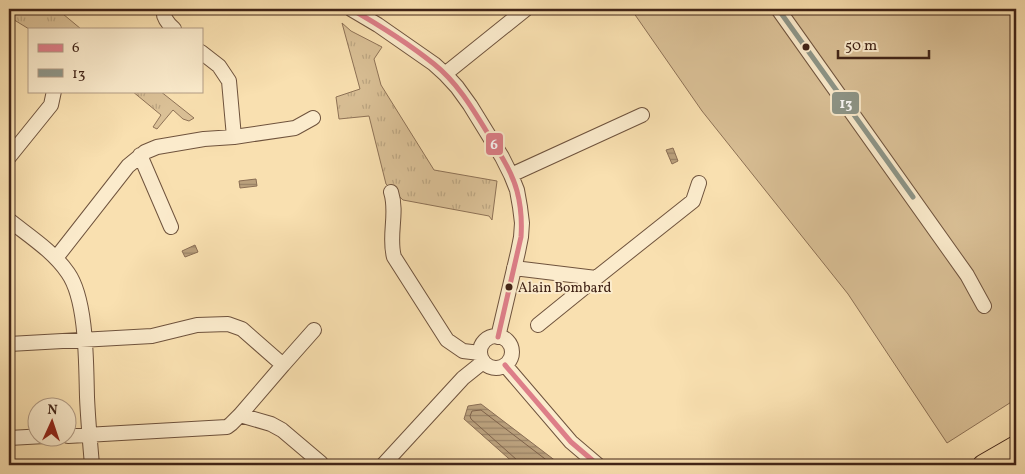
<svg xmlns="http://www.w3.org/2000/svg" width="1025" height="474" font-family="Vollkorn,serif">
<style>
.grass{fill:url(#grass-tufts);stroke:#8e7256}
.green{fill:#dac096;stroke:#8e7256}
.water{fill:url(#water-rules);stroke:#8a6e54}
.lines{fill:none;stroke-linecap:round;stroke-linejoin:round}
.shore{stroke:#7e624a;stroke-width:1}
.minor-casing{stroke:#6f533d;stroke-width:16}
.highway-casing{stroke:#412417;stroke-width:22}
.minor{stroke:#fbebcc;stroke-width:14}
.highway{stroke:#f9e0b0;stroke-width:20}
.bus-1-casing{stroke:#fbebcc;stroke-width:9}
.bus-2-casing{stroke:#fbebcc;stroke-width:9}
.bus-1{stroke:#dd7e88;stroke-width:5}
.bus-2{stroke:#8d9588;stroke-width:5}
.bus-dot{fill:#412417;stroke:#fbebcc;stroke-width:2}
.labels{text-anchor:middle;stroke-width:4;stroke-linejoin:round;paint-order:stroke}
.bus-label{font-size:14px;fill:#412417;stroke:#fbebcc;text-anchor:start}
.line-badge{stroke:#fbebcc;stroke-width:2}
.badge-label{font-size:14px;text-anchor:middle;font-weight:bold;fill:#fff}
</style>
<defs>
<pattern id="grass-tufts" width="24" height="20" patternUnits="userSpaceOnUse" patternTransform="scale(1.25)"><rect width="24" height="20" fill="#dac096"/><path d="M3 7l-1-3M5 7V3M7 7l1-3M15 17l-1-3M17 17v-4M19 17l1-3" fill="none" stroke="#bca581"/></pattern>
<pattern id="water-rules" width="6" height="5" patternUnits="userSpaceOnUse" patternTransform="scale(1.25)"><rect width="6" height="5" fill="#baa07c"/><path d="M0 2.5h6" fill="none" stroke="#998265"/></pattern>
</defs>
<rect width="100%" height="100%" fill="#f9e0b0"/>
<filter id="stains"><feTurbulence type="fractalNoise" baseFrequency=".004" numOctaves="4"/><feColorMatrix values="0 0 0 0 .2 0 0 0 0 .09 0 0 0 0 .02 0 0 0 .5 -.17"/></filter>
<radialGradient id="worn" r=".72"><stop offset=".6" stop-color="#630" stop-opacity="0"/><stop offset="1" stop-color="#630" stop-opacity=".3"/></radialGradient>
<!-- grass -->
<path class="grass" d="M9,9H57L81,29H29L11,18L9,21Z
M342,23L351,31L382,47L374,59L381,85L434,170L497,181L492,220L489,216L403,200L386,184L369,116L339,119L336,97L360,89Z
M132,91H160L194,118L189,121L183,119L173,110L157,129L153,127L161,115Z"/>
<!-- green -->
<path class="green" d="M631,9H1016V399L947,443L848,294L702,111Z"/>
<!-- water -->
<path class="water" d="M673,148L678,161L672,164L666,150Z
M256,179L257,186L240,188L239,181Z
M195,245L198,252L185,257L182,251Z
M481,404L561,465H516L464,419L468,406Z"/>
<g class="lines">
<!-- shore -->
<path class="shore" d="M519,465L517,460L471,419L470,416L472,411L481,410L553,465"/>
<defs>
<path id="minor" d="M164,9C162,16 168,24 174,29
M351,9L378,25L434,64L445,74L457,87L470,105L502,157L511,175L517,190L520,207L522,223L521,237L518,252L498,337
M778,9L967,275L984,306
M445,74L526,9
M234,137L295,128L313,118
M140,155L171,227
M9,157L51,105L54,91
M511,175L642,115
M391,192C398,213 388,236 394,257L447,340L463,351L480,353
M9,220C29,236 53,251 68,273C87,300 86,364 87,397C88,420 90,442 92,465
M56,258L128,166L145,152L157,147L204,139L234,137L229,81L219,66L201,52
M514,268L596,278L693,201L699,183
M538,325L596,278
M480 352a16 16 0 1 1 32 0a16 16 0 1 1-32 0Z
M9,344L152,336L197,325L228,324L242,329L283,365L240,415L231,424L227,427L68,436
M283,365L314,330
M505,365L571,442L598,465
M240,415L271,424L282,430L321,463
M9,438L45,436
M383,465L463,378L483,362"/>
<path id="highway" d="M983,465L1016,446"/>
</defs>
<!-- minor casing -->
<use href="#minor" class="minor-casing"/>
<!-- highway casing -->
<use href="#highway" class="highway-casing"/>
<!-- minor -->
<use href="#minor" class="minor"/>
<!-- highway -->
<use href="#highway" class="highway"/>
<defs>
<path id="bus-1" d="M351,9C379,25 409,44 434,64C458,83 474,111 490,137C500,154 512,172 517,191C521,206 522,222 521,237L498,337
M505,365L571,442L598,465"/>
<path id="bus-2" d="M778,9L913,197"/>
</defs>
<!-- bus-1 casing -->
<use href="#bus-1" class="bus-1-casing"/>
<!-- bus-2 casing -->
<use href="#bus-2" class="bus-2-casing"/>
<!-- bus-1 -->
<use href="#bus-1" class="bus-1"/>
<!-- bus-2 -->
<use href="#bus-2" class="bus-2"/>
</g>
<!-- markers -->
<g class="bus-dot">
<circle cx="806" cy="47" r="4.5"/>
<circle cx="509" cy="287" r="4.5"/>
</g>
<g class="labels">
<!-- bus labels -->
<g class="bus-label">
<text x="518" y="292">Alain Bombard</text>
</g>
</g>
<g class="line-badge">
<rect x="831" y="91" width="29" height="24" rx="5" fill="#8d9588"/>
<rect x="485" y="132" width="19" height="24" rx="5" fill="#dd7e88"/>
</g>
<g class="badge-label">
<text x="846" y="108">13</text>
<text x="494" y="149">6</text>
</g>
<!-- margin -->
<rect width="1025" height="474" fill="none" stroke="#f9e0b0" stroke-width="30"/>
<rect x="10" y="10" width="1005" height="454" fill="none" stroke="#412417" stroke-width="2.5"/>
<rect x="15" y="15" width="995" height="444" fill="none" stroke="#412417"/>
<!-- legend -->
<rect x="28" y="28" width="175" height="65" fill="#fbebcc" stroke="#b19b84"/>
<rect x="38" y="44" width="25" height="8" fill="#dd7e88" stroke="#b19b84"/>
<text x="72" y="52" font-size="15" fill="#412417">6</text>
<rect x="38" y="69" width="25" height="8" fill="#8d9588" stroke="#b19b84"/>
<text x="72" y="78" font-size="15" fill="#412417">13</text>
<!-- north arrow -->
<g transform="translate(52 422) rotate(3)"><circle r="24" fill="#fbebcc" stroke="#b19b84"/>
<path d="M0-4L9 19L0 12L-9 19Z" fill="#8f2418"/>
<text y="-8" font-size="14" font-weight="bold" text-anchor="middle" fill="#412417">N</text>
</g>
<!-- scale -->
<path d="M838 50v8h91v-8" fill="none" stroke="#412417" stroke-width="2.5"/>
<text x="845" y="50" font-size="15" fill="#412417" stroke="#fbebcc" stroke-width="4" paint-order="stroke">50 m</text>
<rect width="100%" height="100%" filter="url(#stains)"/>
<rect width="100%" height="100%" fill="url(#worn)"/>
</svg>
